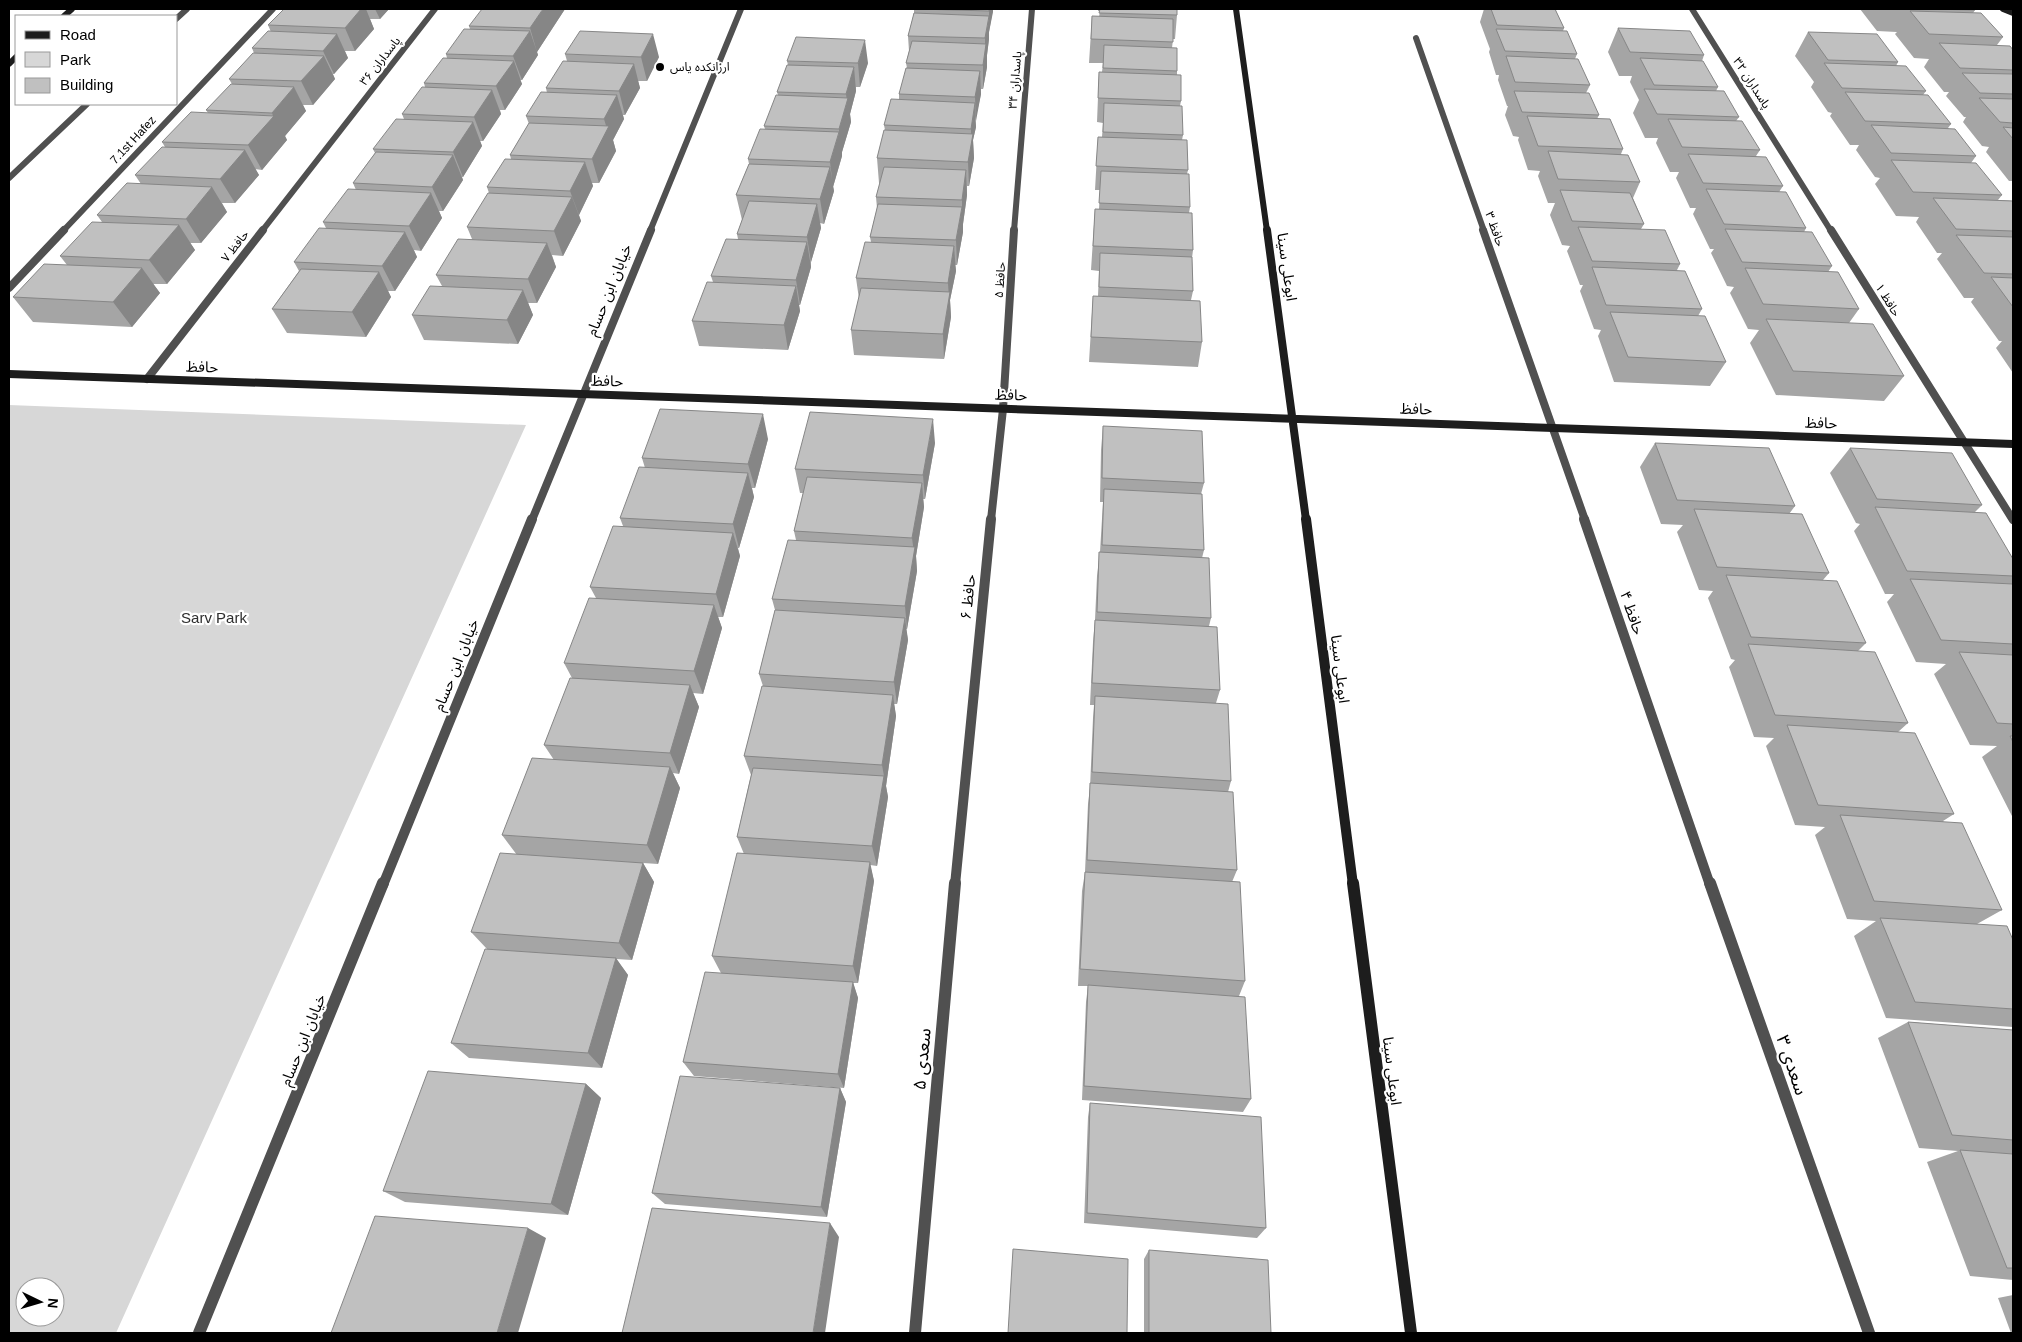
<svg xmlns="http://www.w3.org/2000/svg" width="2022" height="1342" font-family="Arial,'Noto Sans Arabic',sans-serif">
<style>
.green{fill:#d7d7d7;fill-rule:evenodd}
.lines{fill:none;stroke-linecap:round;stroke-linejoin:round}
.street-far3{stroke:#505050;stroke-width:6}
.street-far2{stroke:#505050;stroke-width:8}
.street-far1{stroke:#505050;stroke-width:10}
.street{stroke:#505050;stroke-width:12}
.secondary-far3{stroke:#1d1d1d;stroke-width:6}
.secondary-far2{stroke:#1d1d1d;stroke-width:8}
.secondary-far1{stroke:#1d1d1d;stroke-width:10}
.secondary{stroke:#1d1d1d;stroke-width:12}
.wall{fill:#a5a5a5}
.shaded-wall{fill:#868686}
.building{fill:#c0c0c0;stroke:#868686}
.poi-dot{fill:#000;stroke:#fff;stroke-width:2}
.labels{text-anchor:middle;stroke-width:4.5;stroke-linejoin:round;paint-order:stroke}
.far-street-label{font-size:12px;fill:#000;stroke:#fff}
.far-poi-label{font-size:12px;fill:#000;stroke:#fff;text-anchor:start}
.street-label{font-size:15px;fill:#000;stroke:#fff}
.park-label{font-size:15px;fill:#2e2e2e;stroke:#fff}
.near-street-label{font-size:18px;fill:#000;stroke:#fff}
</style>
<rect width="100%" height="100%" fill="#fff"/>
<!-- green -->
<path class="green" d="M9,405L526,425L116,1333H9ZM25,1287H55V1317H25Z"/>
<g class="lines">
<!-- street-far3 -->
<path class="street-far3" d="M1692,9L1831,231
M176,19L187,9
M1416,38L1484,231
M9,178L87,104
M63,231L273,9
M262,231L435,9
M650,231L741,9
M1014,231L1032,9"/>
<!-- street-far2 -->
<path class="street-far2" d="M1483,230L1585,520
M1831,230L2013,520
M9,288L64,230
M147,379L263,230
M532,520L651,230
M991,520L1003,409L1014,230"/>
<!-- street-far1 -->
<path class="street-far1" d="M1584,519L1710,885
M383,885L532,519
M955,885L991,519"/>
<!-- street -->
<path class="street" d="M1710,883L1869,1333
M199,1333L383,883
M915,1333L955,883"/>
<!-- secondary-far3 -->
<path class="secondary-far3" d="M1236,9L1267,231
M2003,9L2013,13
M64,16L72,9
M9,64L16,57"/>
<!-- secondary-far2 -->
<path class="secondary-far2" d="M1267,230L1306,520
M9,374L2013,444"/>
<!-- secondary-far1 -->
<path class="secondary-far1" d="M1306,519L1353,885"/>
<!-- secondary -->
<path class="secondary" d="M1353,883L1411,1333"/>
</g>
<!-- wall -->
<path class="wall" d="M284,9H389L380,19H370L374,29L355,51H345L348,58L334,74H333L335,79L313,105H303L306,111L285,136L287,140L262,170L255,169L259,175L235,203H222L227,212L201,243H190L195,250L167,284H153L160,293L132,327L33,322L13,297L67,265L60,256L102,222L97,215L141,184L135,175L165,147L162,142L208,113L206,110L232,84L229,79L254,53L252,48L271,32L268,25Z
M565,9L537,52L538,55L522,80H520L522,84L505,110H500L501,114L483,141H480L482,146L463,177H462L463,180L443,211H439L442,218L421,251L414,250L417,257L395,291H388L391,297L366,337L287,333L272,309L299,271L294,262L326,228L323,222L356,190L353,183L375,153L373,149L404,119L402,114L425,87L424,83L447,58L446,54L470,29L469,26Z
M914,9H993L989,32V39L987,55V67L983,89H981V94L975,121L976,127L973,140L974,158L969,186H967V195L963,224V232L957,265H955L956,271L950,300L951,317L944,359L854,355L851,330L859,299L856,278L871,242L870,237L877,208L876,197L880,183H879L877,158L885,130L884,125L899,100V94L907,68L906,63L909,51L908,36L914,13Z
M1098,9H1177V15L1175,39H1173L1172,48L1177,71V75L1181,101L1180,106L1183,135L1182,140L1188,170L1187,174L1190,207L1189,213L1193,250L1192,258L1193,291L1191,300L1202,342L1198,367L1089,362L1093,296H1098L1099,271L1091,270L1095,209H1099L1100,190H1095L1098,137H1102L1103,123L1097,122L1099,72H1102L1103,63H1089L1092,16L1099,17L1100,11H1098Z
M1484,9H1555L1564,28L1563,31L1577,54L1575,59L1590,85L1586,93L1599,115L1597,119L1623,149L1621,154L1640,182L1633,198L1644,224L1641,229L1680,264L1677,270L1702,309L1698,316L1726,362L1710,386L1614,382L1598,336L1601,330L1594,329L1580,291L1583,285H1580L1567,251L1570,246L1562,245L1550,215L1555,203H1548L1538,176L1540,171L1528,170L1518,140L1519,137L1513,136L1505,115L1508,106H1507L1498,80L1499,75H1496L1489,52L1490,49L1480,22Z
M1860,9H1974L1975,10L1973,13L2003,37L1997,45L2013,50V181H2009L1986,152L1989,147L1982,146L1963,122L1966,117H1964L1946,96L1949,92H1944L1924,67L1929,59L1914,58L1895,34L1897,32L1877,31Z
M1618,28L1704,55L1702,61L1718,87L1716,91L1739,117L1736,121L1760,150L1756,156L1783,186L1779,192L1806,228L1804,232L1832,266L1828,272L1859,309L1849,323L1904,376L1884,401L1776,395L1750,343L1759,330L1748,329L1730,293L1734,287L1727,286L1711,253L1714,249H1710L1693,214L1696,208H1690L1676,178L1679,172H1670L1656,143L1658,138H1645L1633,113L1639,100L1630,82L1632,76H1619L1608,52Z
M1808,32L1898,62L1896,66L1926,91L1923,95L1951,124L1948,128L1976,156L1971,163L2002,195L1998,200L2013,201V373L1996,348L2002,341H1999L1971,302L1974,298H1964L1937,259L1942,253H1937L1916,222L1919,217L1896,216L1875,184L1880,178L1875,177L1856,150L1859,145H1850L1830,116L1832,113L1828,112L1811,87L1814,82L1795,56Z
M565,54L659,57L647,81H638L640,88L625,115H623L624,119L613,140L616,151L599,183H592L593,186L579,215L581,221L563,256L552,255L556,267L537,303H528L533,315L518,344L424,340L412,315L442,286L436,275L472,239L467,227L489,193L487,187L511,159L510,155L529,124L526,116L547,93L546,88L567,61Z
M787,61L868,63L860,87H856V91L850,114L851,122L842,152V156L833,187L834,191L824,224L820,223L821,228L811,262V267L800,305H799L800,311L788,350L699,346L692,321L713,282L711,276L738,239L737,234L742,220L736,195L749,164L748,159L765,129L764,126L778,95L777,92L788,65Z
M1103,426L1204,483L1201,494L1204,550L1202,558L1211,618L1209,626L1220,690L1216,703L1231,781L1228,792L1237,870L1232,882L1245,981L1239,996L1251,1099L1243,1112L1082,1100L1086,1002L1088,986H1078L1082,891L1085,872L1088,804L1090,788L1093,718L1094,705H1090L1093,642L1095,620L1097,576L1100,552L1103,502H1100L1101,450Z
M768,439L755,488H752L754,497L739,548H738L740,556L723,617H718L722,628L703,694L693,693L699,707L679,774L673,773L680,788L658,864L643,863L654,882L632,960L616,959L628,975L602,1068L469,1058L451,1043L487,949L471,932L517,855L502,835L554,760L544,745L572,678L564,663L596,598L590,587L623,526L620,518L645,468L642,458Z
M935,443L925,499H923L924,507L916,556L917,571L907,629H906L908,640L897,704H894L896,716L886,786L888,797L877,866L870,865L874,881L858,983H853L858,998L844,1088L694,1076L683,1062L721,973L712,956L744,854L737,837L751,775L744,756L763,686L759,674L775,610L772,599L796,540L794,531L803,493H800L795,469Z
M1655,443L1795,506L1789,514L1829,573L1823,580L1866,643L1858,651L1908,723L1898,732L1954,814L1943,821L2002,910L1977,924L2013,940V1027L1886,1018L1854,936L1876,921L1847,919L1815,835L1825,827L1795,825L1766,746L1774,738L1754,737L1729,667L1735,660L1731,659L1708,598L1713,591L1699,590L1677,532L1683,525L1661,524L1640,467Z
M1850,448L1982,505L1975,512L2013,559V818L1982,757L1997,746L1970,745L1934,674L1946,664L1916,662L1887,602L1894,594H1885L1854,531L1860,524L1856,523L1830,473Z
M1908,1022L2013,1030V1280L1970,1276L1927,1162L1958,1151L1919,1148L1878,1038Z
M586,1084L601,1098L568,1215L405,1202L383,1191Z
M840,1088L846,1102L827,1217L665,1204L652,1193Z
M1090,1103L1266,1228L1257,1238L1084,1223L1088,1117Z
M1149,1250L1271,1333H1144V1259Z
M2013,1295V1333H2011L1998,1298Z"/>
<!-- shaded-wall -->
<path class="shaded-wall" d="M361,9H366L374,29L355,51L345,28Z
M375,9H389L380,19Z
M543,9H565L537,52L530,28Z
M989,9H993V12L989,32V39L987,55V67L983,89V65L985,51V38L989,18Z
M530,31L538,55L522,80L513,56Z
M337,34L348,58L334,74L323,51Z
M653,34L659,57L647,81L641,57Z
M865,40L868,63L860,87L858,63Z
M324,56L335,79L313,105L301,81Z
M514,61L522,84L505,110L496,86Z
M634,64L640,88L625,115L619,91Z
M854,67L856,91L850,114L851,122L842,152V156L833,187L830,162L839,133V129L847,102L846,94Z
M980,71L981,94L976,121L975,97Z
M294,87L306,111L285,136L287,140L262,170L248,145L273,116L272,113Z
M492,90L501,114L483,141L474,117Z
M617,95L624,119L613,140L616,151L599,183L592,159L607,129L604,119Z
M975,103L976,127L973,140L974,158L969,186L968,162L971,145V129Z
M473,122L482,146L463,177L453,152Z
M245,150L259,175L235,203L220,179Z
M453,155L463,180L443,211L432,187Z
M585,162L593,186L579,215L570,191Z
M830,167L834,191L824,224L820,199Z
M966,170L967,195L963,224V232L957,265L956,240L962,208V200Z
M212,187L227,212L201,243L186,219Z
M431,193L442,218L421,251L409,226Z
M572,197L581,221L563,256L554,231Z
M817,204L821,228L811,262L807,237Z
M179,225L195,250L167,284L149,260Z
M405,232L417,257L395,291L382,266Z
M807,242L811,267L800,305L796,280Z
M547,243L556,267L537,303L528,279Z
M954,246L956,271L950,300L951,317L944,359L943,334L949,299L948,283Z
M142,268L160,293L132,327L113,302Z
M379,272L391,297L366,337L352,312Z
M796,286L800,311L788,350L784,325Z
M523,290L533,315L518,344L507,320Z
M763,414L768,439L755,488L748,464Z
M933,419L935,443L925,499L923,475Z
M748,473L754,497L739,548L733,524Z
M922,483L924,507L916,556L917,571L907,629L905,606L914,553L912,538Z
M733,533L740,556L723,617L716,594Z
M714,605L722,628L703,694L694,671Z
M905,618L908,640L897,704L894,682Z
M690,685L699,707L679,774L670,753Z
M893,695L896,716L886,786L888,797L877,866L872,846L884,776L882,765Z
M670,767L680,788L658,864L647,845Z
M870,862L874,881L858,983L853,966Z
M643,863L654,882L632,960L619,943Z
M616,958L628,975L602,1068L588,1053Z
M853,982L858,998L844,1088L838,1074Z
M586,1084L601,1098L568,1215L551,1204Z
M840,1088L846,1102L827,1217L821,1207Z
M830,1223L839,1237L825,1333H813Z
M528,1228L546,1238L518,1333H497Z"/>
<!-- building -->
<path class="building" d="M284,9H361L345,28L268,25Z
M482,9H543L530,28L469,26Z
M918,9H989V11Z
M1100,9H1177V15L1099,13Z
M1491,9H1555L1564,28L1497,25Z
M1927,9H1974L1975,10Z
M1910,11L1981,13L2003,37L1929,34Z
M914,13L989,16L985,38L908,36Z
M1092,16L1173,19V42L1091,39Z
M1618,28L1690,31L1704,55L1630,52Z
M464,29L530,31L513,56L446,54Z
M1496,29L1567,31L1577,54L1505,51Z
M268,31L337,34L323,51L252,48Z
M580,31L653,34L641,57L565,54Z
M1808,32L1877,34L1898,62L1828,60Z
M796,37L865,40L858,63L787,61Z
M912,41L986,44L983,65L906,63Z
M1939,43L2010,46L2013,50V70L1960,68Z
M1104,45L1177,48V71L1103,68Z
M253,53L324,56L301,81L229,79Z
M1506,56L1578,59L1590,85L1515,82Z
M443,58L514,61L496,86L424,83Z
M1640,58L1703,61L1718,87L1654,85Z
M563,61L634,64L619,91L546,88Z
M1824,63L1906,66L1926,91L1842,88Z
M787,65L854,67L846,94L777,92Z
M906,68L980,71L975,97L899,94Z
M1099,72L1181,75V101L1098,98Z
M1962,73L2013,74V94L1980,93Z
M231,84L294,87L272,113L206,110Z
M422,87L492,90L474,117L402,114Z
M1644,89L1724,91L1739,117L1657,114Z
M1514,91L1589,93L1599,115L1522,112Z
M541,92L617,95L604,119L526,116Z
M1845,92L1928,95L1951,124L1865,121Z
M776,95L848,98L839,129L764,126Z
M1979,98L2013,99V123L2000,122Z
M891,99L975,103L971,129L884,125Z
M1104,103L1182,106L1183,135L1103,132Z
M191,112L274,116L248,145L162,142Z
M1527,116L1610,119L1623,149L1538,146Z
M396,119L473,122L453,152L373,149Z
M1668,119L1742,121L1760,150L1682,147Z
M529,123L609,126L592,159L510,155Z
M1871,125L1955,129L1976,156L1891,153Z
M2003,127L2013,128V139Z
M760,129L839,132L830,162L748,159Z
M884,130L973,134L968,162L877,158Z
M1098,137L1187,140L1188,170L1096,166Z
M162,147L245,150L220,179L135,175Z
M1548,151L1628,155L1640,182L1558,179Z
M376,152L453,155L432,187L353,183Z
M1688,154L1766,157L1783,186L1703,183Z
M505,159L585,162L570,191L487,187Z
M1891,160L1976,163L2002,195L1913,192Z
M749,164L830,167L820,199L736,195Z
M884,167L966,170L962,200L876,197Z
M1101,171L1189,174L1190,207L1099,203Z
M127,183L212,187L186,219L97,215Z
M348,189L431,193L409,226L323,222Z
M1706,189L1786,192L1806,228L1724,224Z
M1560,190L1630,193L1644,224L1572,221Z
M488,193L572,197L554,231L467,227Z
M1933,198L2013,201V231L1956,229Z
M749,201L817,204L807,237L737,234Z
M878,204L962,207L956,240L870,237Z
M1095,209L1192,213L1193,250L1093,246Z
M92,222L179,225L149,260L60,256Z
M1578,227L1665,230L1680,264L1592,261Z
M319,228L405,232L382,266L294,262Z
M1725,229L1812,232L1832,266L1742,262Z
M1956,235L2013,237V274L1984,273Z
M458,239L547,243L528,279L436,275Z
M726,239L807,242L796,280L711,276Z
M865,242L954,246L948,283L856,278Z
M1100,253L1192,257L1193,291L1099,287Z
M44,264L142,268L113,302L13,297Z
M1592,267L1685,271L1702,309L1606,305Z
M1745,268L1838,272L1859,309L1763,304Z
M301,269L379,272L352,312L272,309Z
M1991,277L2013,278V307Z
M707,282L796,286L784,325L692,321Z
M430,286L523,290L507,320L412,315Z
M861,288L950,292L943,334L851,330Z
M1093,296L1200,301L1202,342L1091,337Z
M1610,312L1705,316L1726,362L1628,357Z
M1766,319L1873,324L1904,376L1793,371Z
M660,409L763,414L748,464L642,458Z
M810,412L933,419L923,475L795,469Z
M1103,426L1202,431L1204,483L1102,478Z
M1655,443L1769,448L1795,506L1677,500Z
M1850,448L1952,453L1982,505L1877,499Z
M639,467L748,473L733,524L620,518Z
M807,477L922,483L912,538L794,531Z
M1104,489L1202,494L1204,550L1102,545Z
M1875,507L1986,513L2013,559V576L1907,571Z
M1694,509L1802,514L1829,573L1717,567Z
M613,526L733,533L716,594L590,587Z
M788,540L915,547L905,606L772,599Z
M1099,552L1209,558L1211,618L1097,612Z
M1726,575L1837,581L1866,643L1751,637Z
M1910,579L2013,584V644L1941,640Z
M589,598L714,605L694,671L564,663Z
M775,610L905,618L894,682L759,674Z
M1095,620L1217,627L1220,690L1092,683Z
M1748,644L1875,652L1908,723L1775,715Z
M1959,652L2013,655V724L1997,723Z
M570,678L690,685L670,753L544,745Z
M762,686L893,695L882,765L744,756Z
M1095,696L1228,704L1231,781L1092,772Z
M1787,725L1915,733L1954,814L1818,805Z
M2010,736H2013V742Z
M532,758L670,767L647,845L502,835Z
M753,768L884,776L872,846L737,837Z
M1090,783L1233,792L1237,870L1087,860Z
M1840,815L1962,823L2002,910L1874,901Z
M500,853L643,863L619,943L471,932Z
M737,853L870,862L853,966L712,956Z
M1085,872L1240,882L1245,981L1080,969Z
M1880,918L2007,926L2013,940V1009L1915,1002Z
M485,949L616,958L588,1053L451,1043Z
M705,972L853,982L838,1074L683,1062Z
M1088,985L1245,997L1251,1099L1084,1086Z
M1908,1022L2013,1030V1140L1952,1135Z
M428,1071L586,1084L551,1204L383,1191Z
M680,1076L840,1088L821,1207L652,1193Z
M1090,1103L1261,1117L1266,1228L1087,1213Z
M1960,1150L2013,1154V1268H2007Z
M652,1208L830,1223L813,1333H622Z
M375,1216L528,1228L497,1333H331Z
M1013,1249L1128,1259L1127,1333H1008Z
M1149,1250L1268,1260L1271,1333H1149Z"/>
<!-- markers -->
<circle class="poi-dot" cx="660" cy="67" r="5"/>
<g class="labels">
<!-- far-street labels -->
<g class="far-street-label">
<text transform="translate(380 61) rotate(-52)" y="4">پاسداران ۳۶</text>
<text transform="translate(1015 80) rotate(-85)" y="4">پاسداران ۳۴</text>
<text transform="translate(1752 83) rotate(57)" y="4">پاسداران ۳۲</text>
<text transform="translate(133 140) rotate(-47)" y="4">7.1st Hafez</text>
<text transform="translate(1495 229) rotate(71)" y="4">حافظ ۳</text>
<text transform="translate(235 246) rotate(-52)" y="4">حافظ ۷</text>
<text transform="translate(1000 280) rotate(-86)" y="4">حافظ ۵</text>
<text transform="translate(1888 300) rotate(58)" y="4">حافظ ۱</text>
</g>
<!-- far-poi labels -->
<g class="far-poi-label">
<text x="670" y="71">ارزانکده یاس</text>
</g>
<!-- street labels -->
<g class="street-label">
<text transform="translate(1287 267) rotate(82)" y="5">ابوعلی سینا</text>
<text transform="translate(609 290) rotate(-68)" y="5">خیابان ابن حسام</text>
<text transform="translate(202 367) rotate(2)" y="5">حافظ</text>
<text transform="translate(607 381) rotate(2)" y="5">حافظ</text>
<text transform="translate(1011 395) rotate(2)" y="5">حافظ</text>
<text transform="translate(1416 409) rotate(2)" y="5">حافظ</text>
<text transform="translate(1821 423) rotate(2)" y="5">حافظ</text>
<text transform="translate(968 597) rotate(-84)" y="5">حافظ ۶</text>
<text transform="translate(1632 613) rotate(71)" y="5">حافظ ۴</text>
<text transform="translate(456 665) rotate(-68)" y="5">خیابان ابن حسام</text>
<text transform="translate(1340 669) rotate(83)" y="5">ابوعلی سینا</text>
<text transform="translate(303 1040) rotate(-68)" y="5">خیابان ابن حسام</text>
<text transform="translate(1392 1071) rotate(83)" y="5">ابوعلی سینا</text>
</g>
<!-- park labels -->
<g class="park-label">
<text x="214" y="623">Sarv Park</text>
</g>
<!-- near-street labels -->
<g class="near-street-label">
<text transform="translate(922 1059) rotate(-85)" y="6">سعدی ۵</text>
<text transform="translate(1792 1065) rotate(71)" y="6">سعدی ۳</text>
</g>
</g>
<!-- border -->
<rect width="2022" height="1342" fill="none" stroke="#000000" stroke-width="20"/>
<!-- legend -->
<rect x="15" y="15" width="162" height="90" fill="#ffffff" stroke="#999999"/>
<rect x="25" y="31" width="25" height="8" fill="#1d1d1d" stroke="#999999"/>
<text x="60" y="40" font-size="15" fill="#000000">Road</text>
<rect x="25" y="52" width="25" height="15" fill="#d7d7d7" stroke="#999999"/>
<text x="60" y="65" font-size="15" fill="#000000">Park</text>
<rect x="25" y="78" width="25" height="15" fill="#c0c0c0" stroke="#999999"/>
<text x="60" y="90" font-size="15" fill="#000000">Building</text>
<!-- north arrow -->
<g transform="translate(40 1302) rotate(95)"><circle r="24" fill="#ffffff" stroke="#999999"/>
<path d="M0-4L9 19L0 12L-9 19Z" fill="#000000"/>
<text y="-8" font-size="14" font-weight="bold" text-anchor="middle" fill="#000000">N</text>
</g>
</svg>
